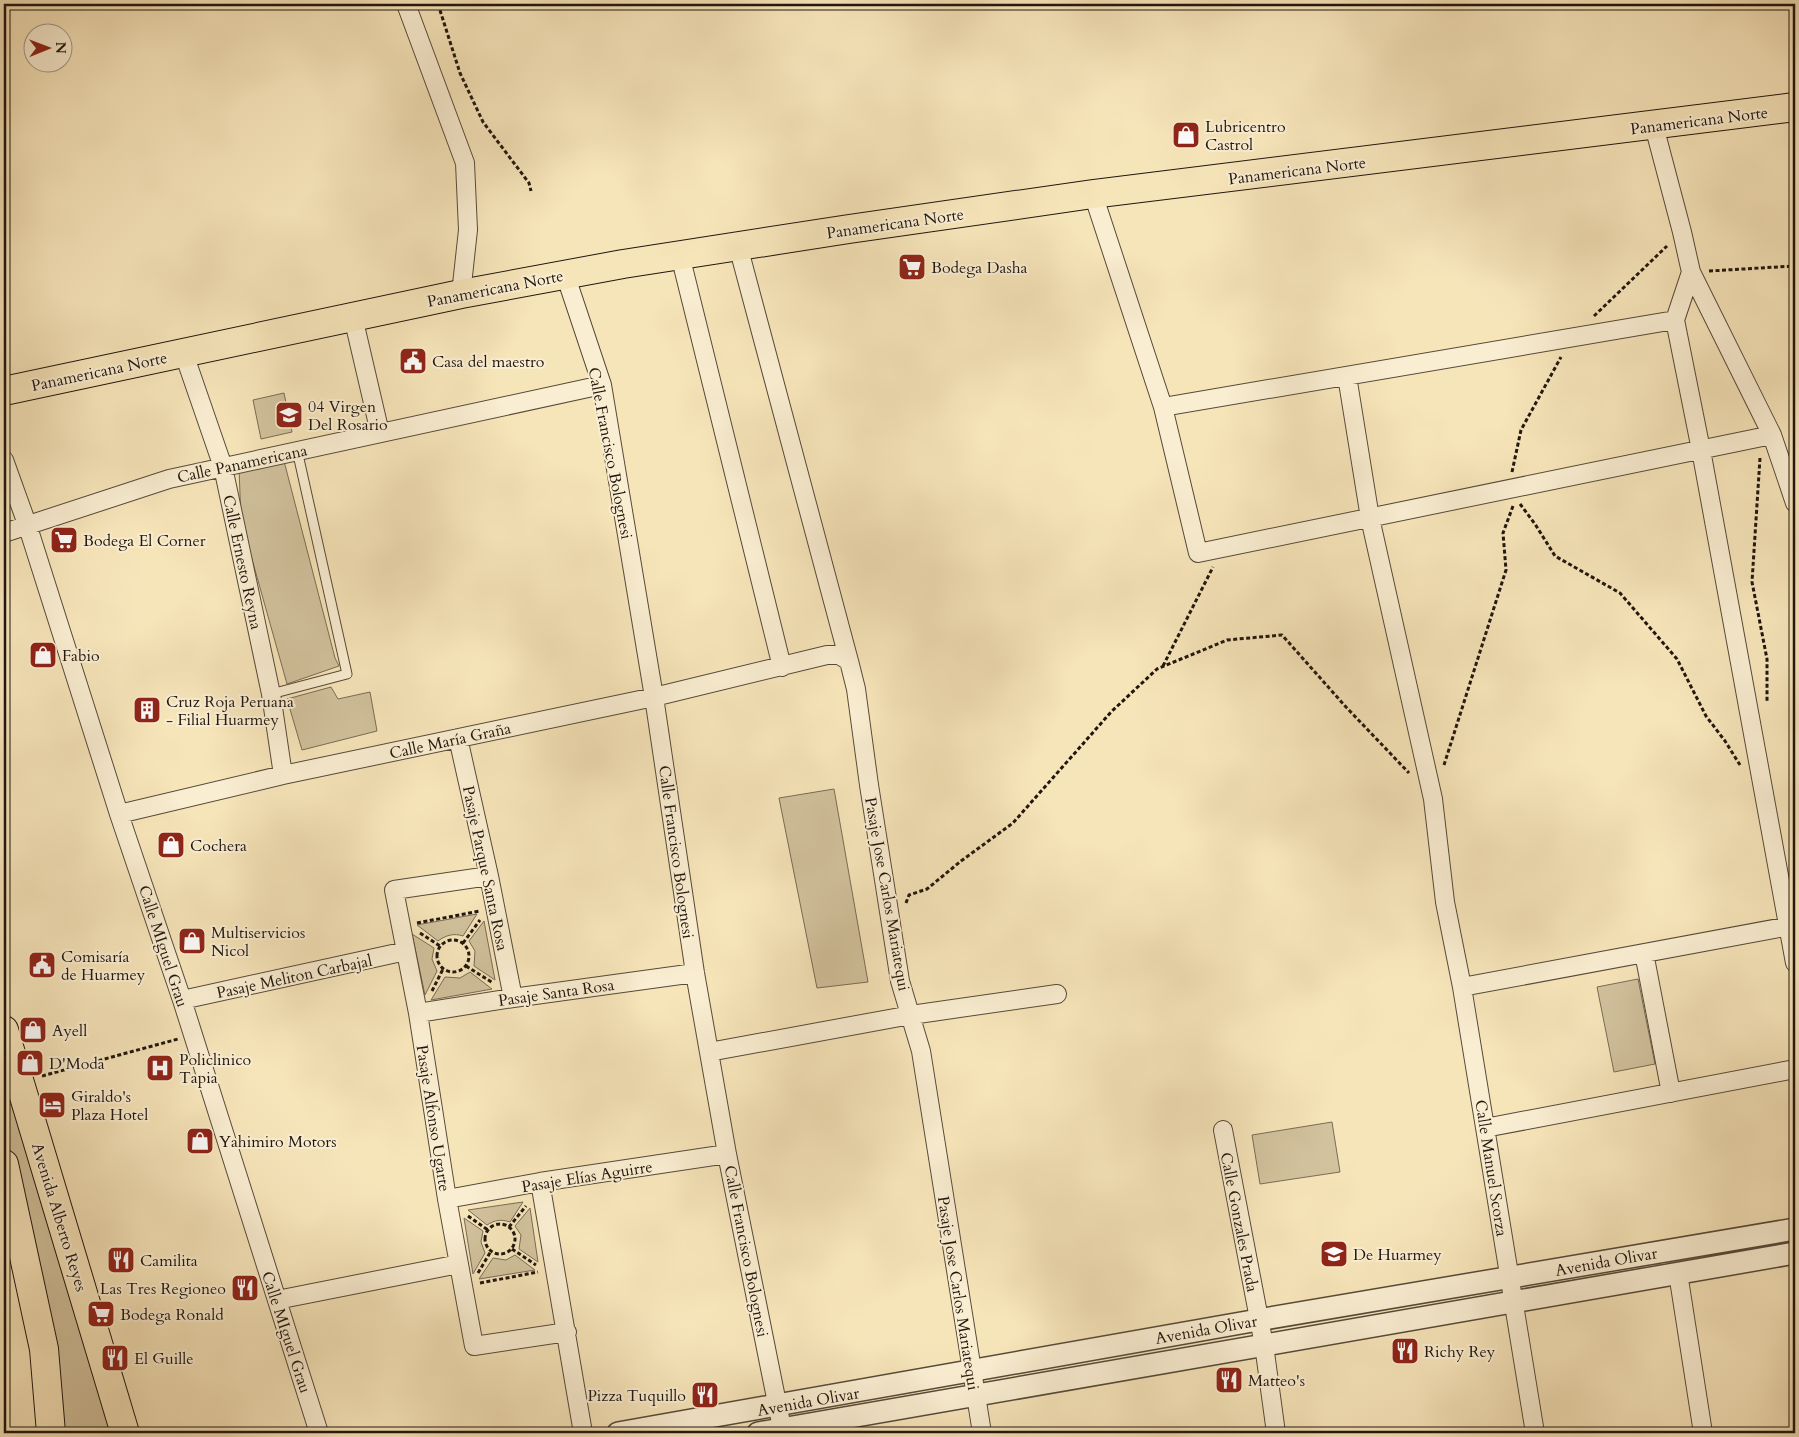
<svg xmlns="http://www.w3.org/2000/svg" width="1799" height="1437" font-family="Cardo,serif">
<style>
.green{fill:#d2c29d;stroke:#796c56}
.lines{fill:none;stroke-linecap:round;stroke-linejoin:round}
.service-casing{stroke:#564a39;stroke-width:11}
.minor-casing{stroke:#564a39;stroke-width:20}
.tertiary-casing{stroke:#564a39;stroke-width:24}
.primary-casing{stroke:#20160e;stroke-width:30}
.trunk-casing{stroke:#20160e;stroke-width:30}
.path{stroke:#20160e;stroke-width:3;stroke-dasharray:4 2.5;stroke-linecap:butt}
.service{stroke:#faeed2;stroke-width:9}
.minor{stroke:#faeed2;stroke-width:18}
.tertiary{stroke:#faeed2;stroke-width:21}
.primary{stroke:#f7e5ba;stroke-width:28}
.trunk{stroke:#f7e5ba;stroke-width:28}
.labels{text-anchor:middle;stroke-width:4;stroke-linejoin:round;paint-order:stroke}
.street-label{font-size:16px;fill:#20160e;stroke:#faeed2}
.poi-label{font-size:16px;fill:#20160e;stroke:#faeed2;text-anchor:start}
</style>
<rect width="100%" height="100%" fill="#f7e5ba"/>
<filter id="stains"><feTurbulence type="fractalNoise" baseFrequency=".004" numOctaves="4"/><feColorMatrix values="0 0 0 0 .2 0 0 0 0 .09 0 0 0 0 .02 0 0 0 .5 -.17"/></filter>
<radialGradient id="worn" r=".72"><stop offset=".6" stop-color="#630" stop-opacity="0"/><stop offset="1" stop-color="#630" stop-opacity=".3"/></radialGradient>
<!-- green -->
<path class="green" d="M284,393L292,432L261,439L253,400Z
M284,461L335,658L339,666L287,684L241,520L239,468Z
M331,687L338,699L370,692L377,731L302,750L287,699Z
M834,789L868,982L817,988L779,798Z
M477,914L463,936C454,933 446,935 438,941L417,925Z
M484,921L495,980L474,966L475,951L469,941Z
M412,934L434,948L432,959L437,971L425,995Z
M470,972L492,989L431,1000L445,977L460,978Z
M1638,979L1655,1064L1614,1072L1597,987Z
M5,1103L16,1105L119,1433H57L40,1289L4,1123V1107Z
M1332,1122L1340,1172L1260,1184L1252,1135Z
M523,1202L510,1222C501,1219 495,1220 487,1225L468,1210Z
M530,1208L538,1262L519,1249L521,1235L515,1226Z
M464,1218L483,1231L481,1242L485,1253L473,1274Z
M515,1255L535,1270L479,1279L493,1258L506,1260Z"/>
<g class="lines">
<defs>
<path id="service" d="M271,694L347,674L297,450"/>
<path id="minor" d="M406,4L465,163L468,230L461,294
M1654,126L1682,232L1691,272L1772,435L1795,503
M1093,194L1163,407L1198,553L1772,435
M738,246L849,661
M680,255L782,667
M565,274L602,385L654,697L695,973L727,1154L783,1433
M353,317L380,433
M1675,320L1701,450L1795,963
M184,354L223,467L271,694L283,775
M1347,376L1370,518L1433,799L1445,902L1462,987L1535,1433
M1163,407L1675,320L1691,272
M4,460L27,524L119,814L182,1000L319,1433
M4,533L169,479L602,385
M458,738L489,876L513,998
M119,814L283,775L654,697L827,655H839L849,661L856,689L869,785L900,981L921,1051L982,1433
M489,876L394,890L418,1013L447,1199L474,1346L567,1332
M1644,953L1671,1093
M1462,987L1795,925
M182,1000L406,951
M418,1013L513,998L695,973
M709,1052L911,1015L1057,994
M1485,1128L1795,1069
M1223,1130L1264,1345L1276,1433
M540,1182L583,1433
M447,1199L540,1182L727,1154
M1678,1273L1703,1433
M277,1300L459,1264"/>
<path id="tertiary" d="M618,1433L1258,1320L1795,1229
M758,1433L1795,1253"/>
<path id="primary" d="M4,1030L125,1433
M4,1164L44,1349L51,1433"/>
<path id="trunk" d="M4,391L461,294L623,264L849,229L1093,194L1795,107"/>
</defs>
<!-- service casing -->
<use href="#service" class="service-casing"/>
<!-- minor casing -->
<use href="#minor" class="minor-casing"/>
<!-- tertiary casing -->
<use href="#tertiary" class="tertiary-casing"/>
<!-- primary casing -->
<use href="#primary" class="primary-casing"/>
<!-- trunk casing -->
<use href="#trunk" class="trunk-casing"/>
<!-- path -->
<path class="path" d="M438,4L460,73L483,122L529,183L531,191
M1709,271L1795,266
M1594,316L1667,246
M1760,458L1752,582L1767,659V703
M1512,472L1521,430L1561,357
M1520,504L1535,524L1555,556L1620,593L1677,659L1706,716L1725,741L1740,765
M1163,666L1213,567
M1444,765L1506,570L1503,533L1513,506
M906,903L909,895L927,889L961,861L1013,823L1111,712L1157,669L1227,640L1282,635L1346,707L1409,773
M417,923L480,911
M420,933L440,946
M437 956a16 16 0 1 1 32 0a16 16 0 1 1-32 0Z
M463,943L480,920
M466,966L493,983
M432,991L443,969
M42,1076L178,1039
M468,1216L488,1230
M485 1239a15 15 0 1 1 30 0a15 15 0 1 1-30 0Z
M509,1227L526,1206
M512,1249L536,1265
M478,1273L491,1251
M480,1283L538,1272"/>
<!-- service -->
<use href="#service" class="service"/>
<!-- minor -->
<use href="#minor" class="minor"/>
<!-- tertiary -->
<use href="#tertiary" class="tertiary"/>
<!-- primary -->
<use href="#primary" class="primary"/>
<!-- trunk -->
<use href="#trunk" class="trunk"/>
</g>
<!-- icons -->
<defs>
<symbol id="shop-square" viewBox="-11 -11 22 22"><rect x="-9" y="-9" width="18" height="18" rx="4" fill="#8f2418" stroke="#faeed2"/><path d="M-5-2.5h2.3a2.7 3.5 0 0 1 5.4 0H5L5.5 6h-11ZM-1.5-2.5h3a1.5 2.3 0 0 0-3 0Z" fill="#fff"/></symbol>
<symbol id="supermarket-square" viewBox="-11 -11 22 22"><rect x="-9" y="-9" width="18" height="18" rx="4" fill="#8f2418" stroke="#faeed2"/><path d="M-6-5.5h2.5l.6 2H6L4.5 2H-2.5L-4.4-4H-6ZM-1.5 3.2a1.3 1.3 0 1 0 .1 0ZM3 3.2a1.3 1.3 0 1 0 .1 0Z" fill="#fff"/></symbol>
<symbol id="civic-square" viewBox="-11 -11 22 22"><rect x="-9" y="-9" width="18" height="18" rx="4" fill="#8f2418" stroke="#faeed2"/><path d="M-.6-6.5H3V-4.5H.6V-3L4-1V1h2V6H-6V1h2V-1L-.6-3ZM-1.2 2.5V6h2.4V2.5Z" fill="#fff"/></symbol>
<symbol id="school-square" viewBox="-11 -11 22 22"><rect x="-9" y="-9" width="18" height="18" rx="4" fill="#8f2418" stroke="#faeed2"/><path d="M0-5L7-2L0 1L-7-2ZM-4 1L0 2.5L4 1V4Q0 6-4 4Z" fill="#fff"/></symbol>
<symbol id="building-square" viewBox="-11 -11 22 22"><rect x="-9" y="-9" width="18" height="18" rx="4" fill="#8f2418" stroke="#faeed2"/><path d="M-4-6H4V6H1V3H-1V6H-4ZM-2.5-4.3h1.7v1.8h-1.7ZM.8-4.3h1.7v1.8H.8ZM-2.5-1h1.7V.8h-1.7ZM.8-1h1.7V.8H.8Z" fill="#fff"/></symbol>
<symbol id="hospital-square" viewBox="-11 -11 22 22"><rect x="-9" y="-9" width="18" height="18" rx="4" fill="#8f2418" stroke="#faeed2"/><path d="M-5-5h3v3.5h4V-5h3V5h-3V1.5h-4V5h-3Z" fill="#fff"/></symbol>
<symbol id="hotel-square" viewBox="-11 -11 22 22"><rect x="-9" y="-9" width="18" height="18" rx="4" fill="#8f2418" stroke="#faeed2"/><path d="M-6-4.5h1.5V1H6V5H4.5V3h-9V5H-6ZM-4 0a1.8 1.8 0 1 1 3.6 0ZM.5 0V-2.5h3Q6-2.5 6 0Z" fill="#fff"/></symbol>
<symbol id="restaurant-square" viewBox="-11 -11 22 22"><rect x="-9" y="-9" width="18" height="18" rx="4" fill="#8f2418" stroke="#faeed2"/><path d="M-5-6h1v4h1v-4h1v4h1v-4h1v5L-1.5 .5V6h-2V.5L-5-1ZM5-6V6H3V1.5H1.5Q1.5-4 5-6Z" fill="#fff"/></symbol>
</defs>
<g fill-rule="evenodd">
<use href="#shop-square" x="1170" y="119" width="32" height="32"/>
<use href="#supermarket-square" x="896" y="251" width="32" height="32"/>
<use href="#civic-square" x="397" y="345" width="32" height="32"/>
<use href="#school-square" x="273" y="399" width="32" height="32"/>
<use href="#supermarket-square" x="48" y="524" width="32" height="32"/>
<use href="#shop-square" x="27" y="639" width="32" height="32"/>
<use href="#building-square" x="131" y="694" width="32" height="32"/>
<use href="#shop-square" x="155" y="829" width="32" height="32"/>
<use href="#shop-square" x="176" y="925" width="32" height="32"/>
<use href="#civic-square" x="26" y="949" width="32" height="32"/>
<use href="#shop-square" x="17" y="1014" width="32" height="32"/>
<use href="#shop-square" x="14" y="1047" width="32" height="32"/>
<use href="#hospital-square" x="144" y="1052" width="32" height="32"/>
<use href="#hotel-square" x="36" y="1089" width="32" height="32"/>
<use href="#shop-square" x="184" y="1125" width="32" height="32"/>
<use href="#school-square" x="1318" y="1238" width="32" height="32"/>
<use href="#restaurant-square" x="105" y="1244" width="32" height="32"/>
<use href="#restaurant-square" x="229" y="1272" width="32" height="32"/>
<use href="#supermarket-square" x="85" y="1298" width="32" height="32"/>
<use href="#restaurant-square" x="1389" y="1335" width="32" height="32"/>
<use href="#restaurant-square" x="99" y="1342" width="32" height="32"/>
<use href="#restaurant-square" x="1213" y="1364" width="32" height="32"/>
<use href="#restaurant-square" x="689" y="1379" width="32" height="32"/>
</g>
<g class="labels">
<!-- street labels -->
<g class="street-label">
<text transform="translate(1699 120) rotate(-7)" y="6">Panamericana Norte</text>
<text transform="translate(1297 170) rotate(-7)" y="6">Panamericana Norte</text>
<text transform="translate(895 223) rotate(-8)" y="6">Panamericana Norte</text>
<text transform="translate(495 288) rotate(-11)" y="6">Panamericana Norte</text>
<text transform="translate(99 371) rotate(-12)" y="6">Panamericana Norte</text>
<text transform="translate(611 453) rotate(79)" y="6">Calle Francisco Bolognesi</text>
<text transform="translate(242 463) rotate(-12)" y="6">Calle Panamericana</text>
<text transform="translate(243 562) rotate(78)" y="6">Calle Ernesto Reyna</text>
<text transform="translate(450 740) rotate(-12)" y="6">Calle María Graña</text>
<text transform="translate(677 852) rotate(82)" y="6">Calle Francisco Bolognesi</text>
<text transform="translate(486 868) rotate(78)" y="6">Pasaje Parque Santa Rosa</text>
<text transform="translate(888 894) rotate(80)" y="6">Pasaje Jose Carlos Mariatequi</text>
<text transform="translate(164 946) rotate(72)" y="6">Calle MIguel Grau</text>
<text transform="translate(294 976) rotate(-12)" y="6">Pasaje Meliton Carbajal</text>
<text transform="translate(556 992) rotate(-8)" y="6">Pasaje Santa Rosa</text>
<text transform="translate(434 1118) rotate(81)" y="6">Pasaje Alfonso Ugarte</text>
<text transform="translate(1492 1168) rotate(81)" y="6">Calle Manuel Scorza</text>
<text transform="translate(587 1176) rotate(-9)" y="6">Pasaje Elías Aguirre</text>
<text transform="translate(60 1217) rotate(73)" y="6">Avenida Alberto Reyes</text>
<text transform="translate(1240 1222) rotate(79)" y="6">Calle Gonzales Prada</text>
<text transform="translate(747 1251) rotate(79)" y="6">Calle Francisco Bolognesi</text>
<text transform="translate(1606 1261) rotate(-10)" y="6">Avenida Olivar</text>
<text transform="translate(959 1293) rotate(81)" y="6">Pasaje Jose Carlos Mariatequi</text>
<text transform="translate(1206 1329) rotate(-10)" y="6">Avenida Olivar</text>
<text transform="translate(287 1332) rotate(72)" y="6">Calle MIguel Grau</text>
<text transform="translate(808 1401) rotate(-10)" y="6">Avenida Olivar</text>
</g>
<!-- poi labels -->
<g class="poi-label">
<text x="1205" y="132">Lubricentro<tspan x="1205" dy="18">Castrol</tspan></text>
<text x="931" y="273">Bodega Dasha</text>
<text x="432" y="367">Casa del maestro</text>
<text x="308" y="412">04 Virgen<tspan x="308" dy="18">Del Rosario</tspan></text>
<text x="83" y="546">Bodega El Corner</text>
<text x="62" y="661">Fabio</text>
<text x="166" y="707">Cruz Roja Peruana<tspan x="166" dy="18">- Filial Huarmey</tspan></text>
<text x="190" y="851">Cochera</text>
<text x="211" y="938">Multiservicios<tspan x="211" dy="18">Nicol</tspan></text>
<text x="61" y="962">Comisaría<tspan x="61" dy="18">de Huarmey</tspan></text>
<text x="52" y="1036">Ayell</text>
<text x="179" y="1065">Policlinico<tspan x="179" dy="18">Tapia</tspan></text>
<text x="49" y="1069">D'Moda</text>
<text x="71" y="1102">Giraldo's<tspan x="71" dy="18">Plaza Hotel</tspan></text>
<text x="219" y="1147">Yahimiro Motors</text>
<text x="1353" y="1260">De Huarmey</text>
<text x="140" y="1266">Camilita</text>
<text x="226" y="1294" text-anchor="end">Las Tres Regioneo</text>
<text x="120" y="1320">Bodega Ronald</text>
<text x="1424" y="1357">Richy Rey</text>
<text x="134" y="1364">El Guille</text>
<text x="1248" y="1386">Matteo's</text>
<text x="686" y="1401" text-anchor="end">Pizza Tuquillo</text>
</g>
</g>
<!-- margin -->
<rect width="1799" height="1437" fill="none" stroke="#f7e5ba" stroke-width="20"/>
<rect x="5" y="5" width="1789" height="1427" fill="none" stroke="#20160e" stroke-width="2.5"/>
<rect x="10" y="10" width="1779" height="1417" fill="none" stroke="#20160e"/>
<!-- north arrow -->
<g transform="translate(48 48) rotate(89)"><circle r="24" fill="#faeed2" stroke="#a39884"/>
<path d="M0-4L9 19L0 12L-9 19Z" fill="#8f2418"/>
<text y="-8" font-size="14" font-weight="bold" text-anchor="middle" fill="#20160e">N</text>
</g>
<rect width="100%" height="100%" filter="url(#stains)"/>
<rect width="100%" height="100%" fill="url(#worn)"/>
</svg>
